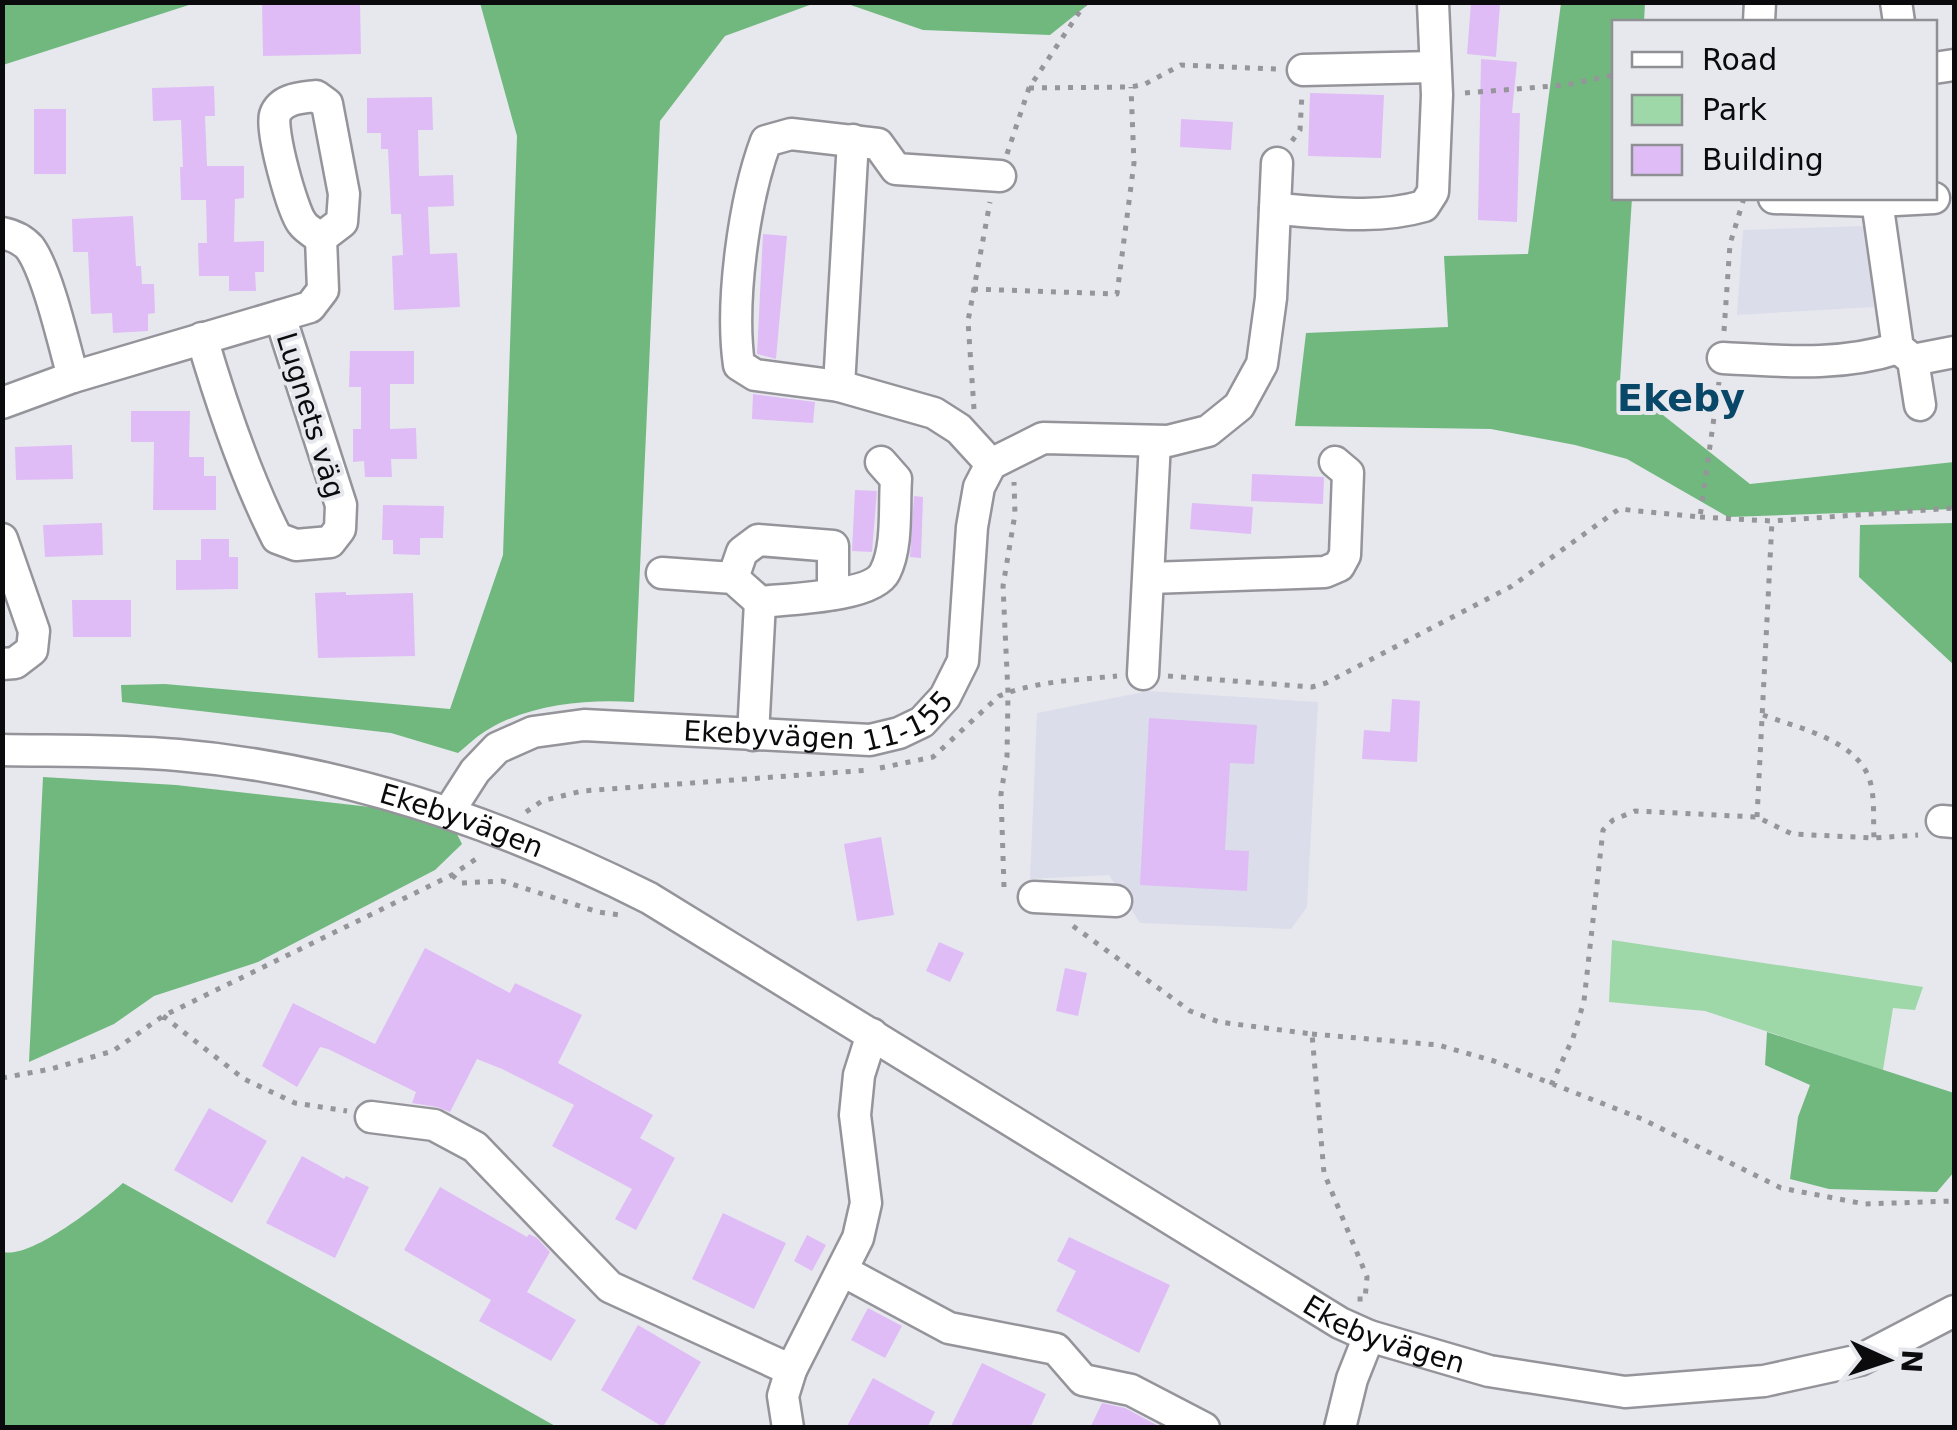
<svg xmlns="http://www.w3.org/2000/svg" width="1957" height="1430" font-family="'DejaVu Sans',sans-serif">
<style>
.built{fill:#dbddea}
.green{fill:#9ed7a8}
.forest{fill:#71b87f}
.building{fill:#dfbcf6}
.lines{fill:none;stroke-linecap:round;stroke-linejoin:round}
.street-casing{stroke:#94949a;stroke-width:35}
.path{stroke:#95959a;stroke-width:5;stroke-dasharray:5 8;stroke-linecap:butt}
.street{stroke:#fff;stroke-width:30}
.labels{text-anchor:middle;stroke-width:8;stroke-linejoin:round;paint-order:stroke}
.street-label{font-size:28px;fill:#0b0b0d;stroke:#e7e8ee}
.district-label{font-size:38px;font-weight:bold;fill:#084767;stroke:#e7e8ee}
</style>
<rect width="100%" height="100%" fill="#e7e8ee"/>
<!-- built -->
<path class="built" d="M1866,226L1874,307L1737,315L1743,230Z
M1149,691L1318,702L1307,907L1291,929L1140,923L1109,875L1030,879L1037,713Z"/>
<!-- green -->
<path class="green" d="M1612,940L1923,987L1915,1010L1893,1008L1883,1070L1705,1011L1609,1002Z"/>
<!-- forest -->
<path class="forest" d="M3,2H195V3L3,65Z
M480,3H815L725,36L660,121L634,702C587,699 531,704 489,729C478,735 468,745 458,753L391,733L122,702L121,685L165,684L450,709L503,555L517,136Z
M845,3L1090,2V3L1050,35L923,30Z
M1561,3H1645L1644,22H1614V198H1632L1620,381L1750,484L1954,462V509L1728,517L1627,459L1575,445L1491,429L1295,426L1306,333L1448,327L1444,256L1528,254Z
M1954,523V665L1859,577L1860,525Z
M43,777L176,785L379,808L457,834L462,844L435,870L258,962L154,996L114,1024L29,1062Z
M1767,1032L1954,1093V1172L1937,1192L1829,1189L1790,1179L1798,1117L1810,1085L1765,1065Z
M123,1183L557,1427H3V1252C32,1259 101,1203 123,1183Z"/>
<!-- building -->
<path class="building" d="M262,2H360L361,54L263,56Z
M1471,3L1500,5L1496,57L1467,54Z
M1481,59L1517,62L1512,113H1520L1517,222L1478,220Z
M214,86L215,116H205L207,166H244V198L235,199L234,242L264,241V272H255L256,291H229V276H199L198,243H207L206,200H181L180,167H183L181,120L153,121L152,88Z
M1310,93L1384,95L1381,158L1308,156Z
M432,97L433,130H418L419,176L453,175L454,206L428,207L430,254L457,253L460,307L394,310L392,256L403,255L401,214H391L388,149H381V133H367V98Z
M34,109H66V174H34Z
M1181,119L1233,122L1231,150L1180,147Z
M133,216L136,266H141L142,284H154L155,313L148,314V331L113,333L112,313L91,314L88,252H73L72,219Z
M763,234L787,236L776,359L757,354Z
M350,351H414V384H390V429L416,428L417,459H391L392,477H365L364,461L353,462V429H361V387H349Z
M753,394L815,402L813,423L752,419Z
M131,411H190L189,457H204V476H216V510H153L154,442H131Z
M72,445L73,479L16,480L15,447Z
M1252,474L1324,477L1323,504L1251,501Z
M855,490L877,491L872,552L852,551Z
M914,496L923,497L921,558L910,557Z
M1192,503L1253,507L1251,534L1190,529Z
M383,505L444,506L443,538H420V555L393,554V540H382Z
M102,523L103,555L45,557L43,525Z
M201,539H229V557H238V589L176,590V560H201Z
M346,592V595L413,593L415,656L318,658L315,593Z
M72,600H131V637H73Z
M1392,699L1420,701L1417,762L1362,759L1364,730L1390,732Z
M1149,718L1257,725L1254,764L1230,763L1225,850L1249,851L1247,891L1140,885Z
M881,837L894,915L857,921L844,844Z
M939,942L964,953L950,982L926,971Z
M425,948L510,993L515,983L582,1015L558,1063L653,1115L640,1138L675,1158L636,1230L615,1219L632,1189L552,1146L574,1105L502,1069L477,1059L450,1112L437,1107L412,1103L416,1092L328,1049L320,1047L297,1087L262,1066L293,1003L375,1044Z
M1065,968L1087,973L1078,1016L1056,1011Z
M209,1108L267,1141L232,1203L174,1170Z
M302,1156L344,1179L346,1176L369,1187L335,1258L266,1223Z
M440,1187L527,1237L529,1234L537,1238L550,1252L527,1292L576,1320L551,1361L479,1321L491,1300L404,1250Z
M723,1213L786,1243L754,1309L692,1279Z
M807,1235L826,1245L812,1271L794,1261Z
M1069,1237L1170,1285L1139,1353L1056,1311L1076,1271L1057,1261Z
M868,1308L902,1326L885,1358L851,1340Z
M638,1325L701,1362L663,1427L601,1390Z
M982,1363L1046,1394L1030,1428H950Z
M873,1378L935,1412L927,1428H846Z
M1102,1403L1125,1408L1162,1428H1090Z"/>
<g class="lines">
<defs>
<g id="street">
<path d="M1896,2L1899,22"/>
<path d="M1759,22L1760,2"/>
<path d="M1934,68L1954,65"/>
<path d="M1303,70L1434,67"/>
<path d="M316,96L327,104L344,194L342,222L321,238C315,234 306,229 302,223C292,210 270,129 275,115C281,98 302,98 316,96Z"/>
<path d="M1774,198L1877,201L1934,198"/>
<path d="M1877,201L1898,348L1913,360L1920,405"/>
<path d="M1275,209C1324,212 1376,220 1424,206L1433,192L1437,95L1433,3"/>
<path d="M2,233C12,235 23,240 30,248C48,273 64,345 73,377"/>
<path d="M202,338C222,406 245,475 277,538L296,545L330,542L340,529L341,505L280,316"/>
<path d="M1723,358C1782,361 1840,367 1898,348"/>
<path d="M1913,360L1954,352"/>
<path d="M839,386L853,140"/>
<path d="M2,403L73,377L310,307L323,290L321,238"/>
<path d="M991,464L959,429L934,413L839,386L755,375L739,365C730,302 744,200 766,141L791,134L878,144L896,169L1000,176"/>
<path d="M2,539L34,631L32,650L15,663L2,664"/>
<path d="M662,573L733,578L760,602C788,599 873,597 885,572C898,547 894,507 896,479L881,462"/>
<path d="M733,578L742,552L758,540L833,546V594"/>
<path d="M1150,578L1325,572L1339,566L1345,555L1348,473L1335,462"/>
<path d="M1143,674L1155,442"/>
<path d="M753,735L760,602"/>
<path id="s1" d="M2,750C61,751 120,750 178,755C343,769 502,824 649,898L1340,1323L1369,1336L1489,1371L1625,1392L1764,1381L1860,1360L1954,1311"/>
<path id="s2" d="M448,813L475,771L497,748L533,732L584,725L870,740L899,733L922,722L945,697L963,661L972,527L979,487L991,464L1043,438L1168,441L1208,431L1239,406L1262,364L1271,298L1277,163"/>
<path d="M1942,821L1954,822"/>
<path d="M1034,897L1116,901"/>
<path d="M371,1117L434,1125L475,1147L610,1287L791,1370L858,1238L866,1203L855,1115L859,1075L872,1034"/>
<path d="M843,1271L949,1328L1056,1349L1083,1380L1131,1390L1204,1428"/>
<path d="M788,1428L783,1396L791,1370"/>
<path d="M1340,1428L1352,1379L1369,1336"/>
</g>
</defs>
<!-- street casing -->
<use href="#street" class="street-casing"/>
<!-- path -->
<path class="path" d="M1029,88L1131,87L1145,84L1181,65L1276,69
M1465,93L1566,85L1614,75
M1292,141L1300,130L1302,94
M1007,154L1029,88L1086,2
M973,289L1117,294L1134,163L1131,87
M1724,331L1730,244L1744,198
M974,409L968,321L990,202
M1700,517L1772,521L1954,508
M1168,676L1312,687L1326,683L1512,586L1619,509L1700,517L1719,382
M1763,715C1798,728 1858,740 1870,781C1875,798 1873,820 1874,838
M880,768L933,757L999,696C1037,681 1076,680 1117,676
M526,812L542,801L582,791L870,770
M1757,817L1772,521
M452,875L461,883L502,881L598,912L620,915
M1004,887L1001,794L1007,756L1008,693L1003,586L1015,514L1014,482
M1073,926L1190,1011L1219,1022L1312,1034L1324,1173L1367,1277L1365,1299H1356
M163,1016L244,1079L295,1103L347,1111
M1312,1034L1438,1045L1494,1061L1642,1119L1781,1188L1865,1204L1954,1201
M2,1078L51,1069L113,1051L163,1016L452,875L482,855
M1551,1085L1573,1038L1584,1001L1603,830L1613,820L1635,811L1757,817L1792,834L1874,838L1918,835"/>
<!-- street -->
<use href="#street" class="street"/>
</g>
<g class="labels">
<!-- street labels -->
<g class="street-label">
<text transform="translate(311 415) rotate(73)" y="10">Lugnets väg</text>
<text dy="10" stroke="none"><textPath href="#s2" startOffset="412">Ekebyvägen 11-155</textPath></text>
<text dy="10" stroke="none"><textPath href="#s1" startOffset="468">Ekebyvägen</textPath></text>
<text dy="10" stroke="none"><textPath href="#s1" startOffset="1528">Ekebyvägen</textPath></text>
</g>
<!-- district labels -->
<g class="district-label">
<text x="1681" y="411">Ekeby</text>
</g>
</g>
<!-- border -->
<rect width="1957" height="1430" fill="none" stroke="#0b0b0d" stroke-width="10"/>
<!-- legend -->
<rect x="1612" y="20" width="325" height="180" fill="#e7e8ee" stroke="#8f9094" stroke-width="2.5"/>
<rect x="1632" y="52" width="50" height="15" fill="#ffffff" stroke="#8f9094" stroke-width="2.5"/>
<text x="1702" y="70" font-size="30" fill="#0b0b0d">Road</text>
<rect x="1632" y="95" width="50" height="30" fill="#9ed7a8" stroke="#8f9094" stroke-width="2.5"/>
<text x="1702" y="120" font-size="30" fill="#0b0b0d">Park</text>
<rect x="1632" y="145" width="50" height="30" fill="#dfbcf6" stroke="#8f9094" stroke-width="2.5"/>
<text x="1702" y="170" font-size="30" fill="#0b0b0d">Building</text>
<!-- north arrow -->
<g transform="translate(1887 1360) rotate(93)" stroke="#e7e8ee" stroke-width="8" paint-order="stroke">
<path d="M0-8L18 38L0 25L-18 38Z" fill="#0b0b0d"/>
<text y="-15" font-size="28" font-weight="bold" text-anchor="middle" fill="#0b0b0d">N</text>
</g>
</svg>
